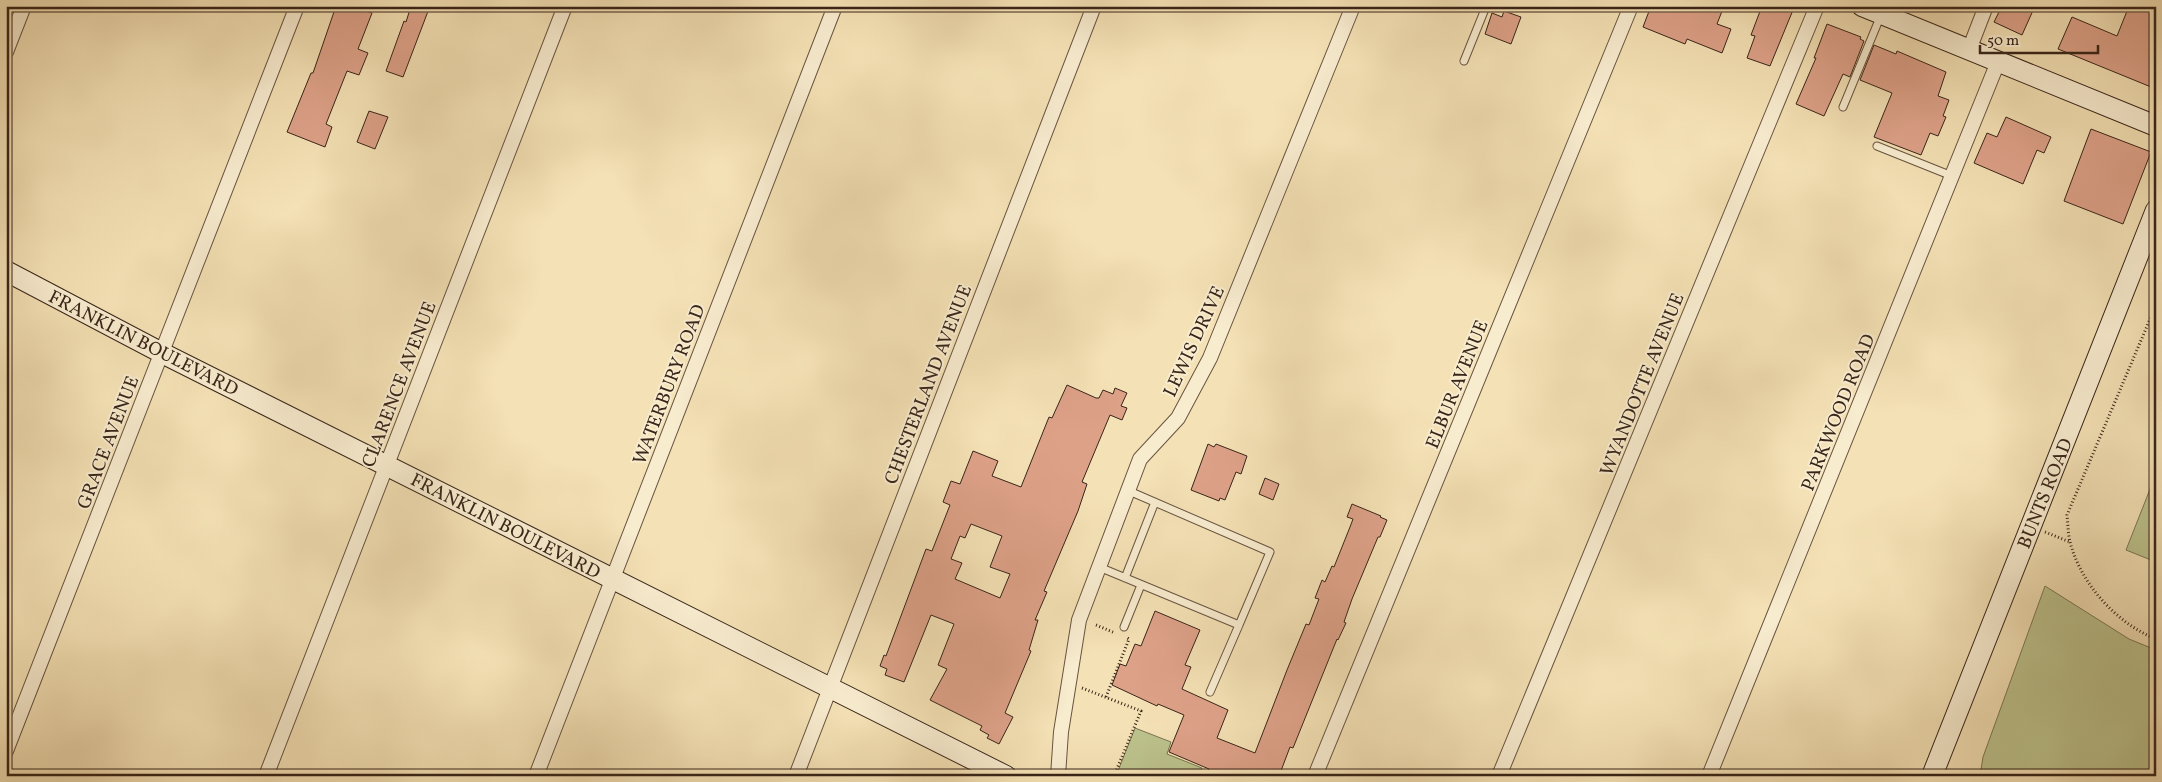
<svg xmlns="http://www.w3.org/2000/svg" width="2162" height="782" font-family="Vollkorn,serif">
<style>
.green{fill:#bcc28c;stroke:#7a7452}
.building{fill:#dda188;stroke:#392519;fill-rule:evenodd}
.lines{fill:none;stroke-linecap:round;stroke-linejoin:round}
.lane-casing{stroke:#685440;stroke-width:9}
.street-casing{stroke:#685440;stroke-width:16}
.secondary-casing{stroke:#392519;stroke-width:22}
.path{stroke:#392519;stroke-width:3;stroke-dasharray:1 2.5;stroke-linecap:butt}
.lane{stroke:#f8eccf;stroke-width:7}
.street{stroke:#f8eccf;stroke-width:14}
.secondary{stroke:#f8eccf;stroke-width:20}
.labels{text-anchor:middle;stroke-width:4;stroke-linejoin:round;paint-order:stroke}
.street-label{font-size:19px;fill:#392519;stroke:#f8eccf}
</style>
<rect width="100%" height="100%" fill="#f4e1b5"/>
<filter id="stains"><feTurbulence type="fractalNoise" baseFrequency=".004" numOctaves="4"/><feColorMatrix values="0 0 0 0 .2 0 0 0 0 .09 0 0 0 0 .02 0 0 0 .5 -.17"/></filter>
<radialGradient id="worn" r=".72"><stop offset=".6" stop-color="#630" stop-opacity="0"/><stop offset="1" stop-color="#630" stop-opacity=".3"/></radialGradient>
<!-- green -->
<path class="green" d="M2156,474V562L2126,550Z
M2045,586L2129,639L2156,650V776H1980L1983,757Z
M1135,728L1171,742L1167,754L1202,768L1199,776H1116Z"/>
<!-- building -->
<path class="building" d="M336,6H365L363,10L372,13L358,49L368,53L359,75L347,71L326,124L332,127L325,147L287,132L311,73H313Z
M411,6H430L403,77L386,71L404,21L406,22Z
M1651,6H1724L1717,24L1731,29L1722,53L1687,39L1685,44L1643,27Z
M1762,6H1785L1793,10L1770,66L1747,58L1755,36L1751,35Z
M2002,6H2035L2022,35L1994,22Z
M2129,6H2156V89L2058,49L2072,17L2117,36Z
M1504,11L1521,17L1511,44L1485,34L1492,13L1502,17Z
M1827,24L1861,37L1860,39L1864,41L1850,77L1843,74L1824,116L1796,104L1816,58H1814Z
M1874,45L1896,54L1897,51L1946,72L1938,96L1949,100L1943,116L1946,117L1938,136L1930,133L1921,155L1874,137L1892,93L1860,80Z
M369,111L388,117L375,149L357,142Z
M2006,117L2051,137L2044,153L2037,150L2023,184L1974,163L1987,133L1997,137Z
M2091,129L2151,152L2123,224L2064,201Z
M1067,385L1096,398H1099L1103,390L1113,394L1115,388L1127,393L1121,406L1127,408L1122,420L1110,415L1082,482L1087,484L1078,511L1044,591L1047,592L1035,620H1038L1029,650L1031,651L1005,713L1013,717L999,744L987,738L989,735L980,730L982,726L930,700L947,669L938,665L954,624L931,615L904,682L885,675L887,669L880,666L884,655L886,656L926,549L932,551L950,505L943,502L951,481L960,484L973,451L998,461L992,476L1021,487L1049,417L1052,418ZM971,524L1002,536L990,567L1010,574L1000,598L955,579L962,563L951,559L960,536L965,538Z
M1208,444L1214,447L1216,444L1247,456L1241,474L1236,472L1225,500L1220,498L1219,501L1191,490Z
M1265,478L1279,484L1273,500L1259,494Z
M1352,504L1381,516L1380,517L1387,520L1380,537H1378L1352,599L1344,622L1346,623L1338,640L1337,639L1293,748L1290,747L1279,776H1206L1209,769L1169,752L1184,715L1158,704L1157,706L1112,685L1120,664L1126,666L1135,644L1141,646L1155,611L1200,630L1185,665L1191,667L1182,689L1228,710L1217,738L1255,753L1287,670L1306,624L1309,625L1319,599L1315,598L1322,580L1325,582L1332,566L1334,567L1350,527L1353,519L1347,517Z"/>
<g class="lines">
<defs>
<path id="lane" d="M1464,61L1485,9L1492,6
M1843,107L1881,15
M1877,146L1952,176
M1099,567L1239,625L1270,552L1129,491
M1125,578L1155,502
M1124,627L1141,585
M1210,692L1239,625"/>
<path id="street" d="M1969,50L1986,6
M6,52L24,6
M6,751L297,6
M266,776L565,6
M536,776L835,6
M796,776L1094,6
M1058,776L1061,732L1079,620L1140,459L1178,418L1210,358L1353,6
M1315,776L1631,6
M1499,776L1817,6
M1709,776L1998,62"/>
<path id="secondary" d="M1862,6L2156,126
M6,271L162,353L1006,776
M1932,776L2156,210"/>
</defs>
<!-- lane casing -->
<use href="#lane" class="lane-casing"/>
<!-- street casing -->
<use href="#street" class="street-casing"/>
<!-- secondary casing -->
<use href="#secondary" class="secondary-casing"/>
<!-- path -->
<path class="path" d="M2156,305L2067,515C2068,524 2068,534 2070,542C2081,584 2116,623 2156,639
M2045,532L2070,542
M1096,625L1115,633
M1082,688L1141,711L1114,776
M1106,697L1129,639L1126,637"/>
<!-- lane -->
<use href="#lane" class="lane"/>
<!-- street -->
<use href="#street" class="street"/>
<!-- secondary -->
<use href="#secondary" class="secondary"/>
</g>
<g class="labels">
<!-- street labels -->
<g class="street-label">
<text transform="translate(1193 341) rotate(-65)" y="7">LEWIS DRIVE</text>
<text transform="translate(144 342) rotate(27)" y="7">FRANKLIN BOULEVARD</text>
<text transform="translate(398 384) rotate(-69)" y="7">CLARENCE AVENUE</text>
<text transform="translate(668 384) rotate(-69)" y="7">WATERBURY ROAD</text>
<text transform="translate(927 384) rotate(-69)" y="7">CHESTERLAND AVENUE</text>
<text transform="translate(1456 384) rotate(-68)" y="7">ELBUR AVENUE</text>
<text transform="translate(1641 384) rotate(-68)" y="7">WYANDOTTE AVENUE</text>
<text transform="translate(1837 412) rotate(-68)" y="7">PARKWOOD ROAD</text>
<text transform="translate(107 442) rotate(-69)" y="7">GRACE AVENUE</text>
<text transform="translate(2044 493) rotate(-68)" y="7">BUNTS ROAD</text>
<text transform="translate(506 525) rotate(27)" y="7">FRANKLIN BOULEVARD</text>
</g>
</g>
<!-- margin -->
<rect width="2162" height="782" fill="none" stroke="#f4e1b5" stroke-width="25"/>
<rect x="8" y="8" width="2147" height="767" fill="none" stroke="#392519" stroke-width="2.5"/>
<rect x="12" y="12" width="2137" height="757" fill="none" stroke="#392519"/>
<!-- scale -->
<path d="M1980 45v8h118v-8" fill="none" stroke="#392519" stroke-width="2.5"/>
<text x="1987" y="45" font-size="15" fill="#392519" stroke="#f8eccf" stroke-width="4" paint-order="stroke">50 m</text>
<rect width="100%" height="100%" filter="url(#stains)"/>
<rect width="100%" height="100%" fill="url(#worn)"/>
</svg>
